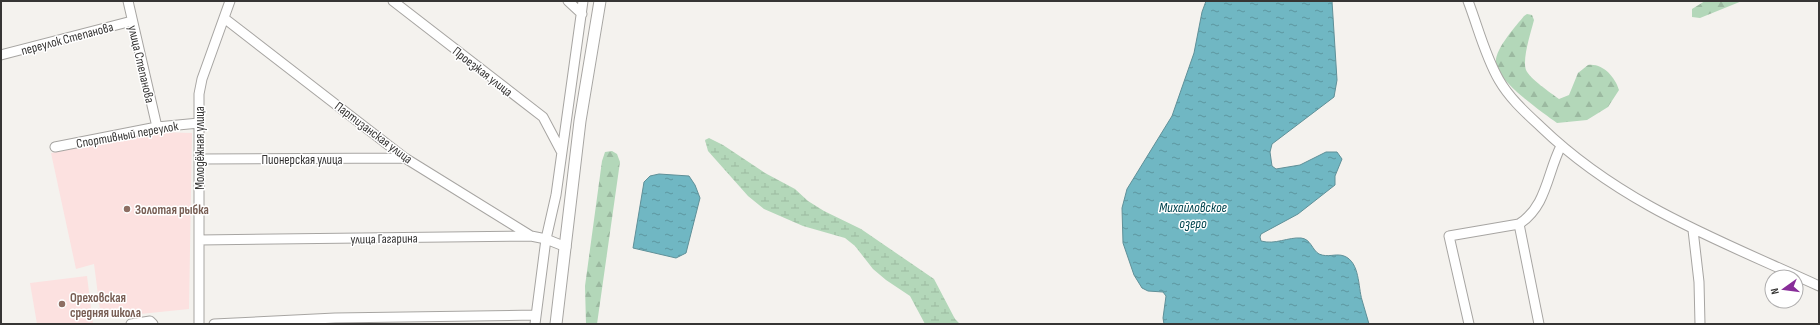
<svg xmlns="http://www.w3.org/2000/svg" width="1820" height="325" font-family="'Sofia Sans Condensed',sans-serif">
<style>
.education{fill:#fce1e0}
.forest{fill:url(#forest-firs)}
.wetland{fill:url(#wetland-marsh)}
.water{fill:url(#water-ripples);stroke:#5f9098}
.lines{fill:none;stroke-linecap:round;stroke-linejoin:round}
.minor-casing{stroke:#a7a5a2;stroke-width:11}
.major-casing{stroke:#a7a5a2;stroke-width:13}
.minor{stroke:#fff;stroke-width:9}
.major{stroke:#fff;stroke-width:11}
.education-dot{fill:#8d6e63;stroke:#fff;stroke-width:1.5}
.labels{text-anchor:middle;stroke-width:3;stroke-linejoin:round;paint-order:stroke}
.street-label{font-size:13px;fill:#363534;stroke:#fff}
.education-label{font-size:13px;font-weight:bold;fill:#785e54;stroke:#fff;text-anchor:start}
.water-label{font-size:14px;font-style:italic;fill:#00444e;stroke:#fff}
</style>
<defs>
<pattern id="forest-firs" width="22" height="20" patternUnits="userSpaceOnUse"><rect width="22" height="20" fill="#b3d7b9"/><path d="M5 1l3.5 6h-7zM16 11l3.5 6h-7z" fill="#9bb9a0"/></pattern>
<pattern id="wetland-marsh" width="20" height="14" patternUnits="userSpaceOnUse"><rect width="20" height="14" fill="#b3d7b9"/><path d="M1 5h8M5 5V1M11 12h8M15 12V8" fill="none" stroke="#9bb9a0"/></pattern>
<pattern id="water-ripples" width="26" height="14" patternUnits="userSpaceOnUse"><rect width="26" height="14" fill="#70b7c3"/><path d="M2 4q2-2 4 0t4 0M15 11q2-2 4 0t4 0" fill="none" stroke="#5d969f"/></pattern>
</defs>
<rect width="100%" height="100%" fill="#f4f2ee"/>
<!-- education -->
<path class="education" d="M157,132L192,133L189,309L101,318L94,264L76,269L51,153Z
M87,276L93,324H37L30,283Z"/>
<!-- forest -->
<path class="forest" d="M1705,1H1742L1700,18L1692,17V9Z
M1527,14L1532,15L1534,20C1531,32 1522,59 1526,70C1530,79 1551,93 1559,99L1569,95L1578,73L1588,65C1603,63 1615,77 1619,90L1608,107L1587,120L1557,123C1542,112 1498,82 1496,63C1494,50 1516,26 1524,16Z
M612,151L617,154L620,162L597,324H586L585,286L602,161L605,152Z"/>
<!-- wetland -->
<path class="wetland" d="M709,138L723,145L765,173L795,189L808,201L824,211L861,229L934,279L955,319L960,324H925L910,296L886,280L873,269L855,246L845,238L803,226L764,209L748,196L708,151L705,140Z"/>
<!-- water -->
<path class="water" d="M1206,1H1332L1337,80L1334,97L1272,144L1270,152L1272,166L1276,169L1300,165L1326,152H1337L1342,159L1335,176V185L1298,214L1261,234L1260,237L1261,241C1275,245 1288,237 1301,238C1311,239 1312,250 1319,254C1328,258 1336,253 1344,256C1360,262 1358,287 1362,300C1364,308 1367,316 1369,324H1164L1163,318L1166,296L1163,292L1148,291L1142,288L1134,275L1123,243L1122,208L1127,189L1172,116L1194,53L1202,12Z
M659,174L689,176L695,185L700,198L686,253L676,258L633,248L644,182L650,176Z"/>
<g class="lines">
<defs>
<path id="minor" d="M128,1L157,127
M393,1L543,117L561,151
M568,1L582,14
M1468,1C1478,27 1485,56 1499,80C1510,99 1526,113 1541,127C1622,205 1719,240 1819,286
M224,18L405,158L531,236
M1,55L132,21
M55,147L157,127L199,123
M200,159L405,158
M1519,224L1539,324
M1693,230L1699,282L1700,324
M199,240L531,236L546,239L566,247
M131,324L150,321L153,324
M199,324V94L202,79L230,1
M214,324L335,318L536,315
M535,324L546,239L556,195L583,1
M1469,324L1449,236L1519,224C1547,206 1547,173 1561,146"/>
<path id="major" d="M556,324L580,121L600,1"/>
</defs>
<!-- minor casing -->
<use href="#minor" class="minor-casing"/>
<!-- major casing -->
<use href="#major" class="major-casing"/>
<!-- minor -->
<use href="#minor" class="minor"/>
<!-- major -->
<use href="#major" class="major"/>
</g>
<!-- markers -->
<g class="education-dot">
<circle cx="127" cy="209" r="4"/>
<circle cx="62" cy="304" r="4"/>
</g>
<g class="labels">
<!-- street labels -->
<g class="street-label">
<text transform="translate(67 38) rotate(-15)" y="5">переулок Степанова</text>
<text transform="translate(142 64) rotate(77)" y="5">улица Степанова</text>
<text transform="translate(483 71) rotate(38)" y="5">Проезжая улица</text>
<text transform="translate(374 132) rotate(37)" y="5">Партизанская улица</text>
<text transform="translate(127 134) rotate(-10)" y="5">Спортивный переулок</text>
<text transform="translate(199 148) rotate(-90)" y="5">Молодёжная улица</text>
<text x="302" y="164">Пионерская улица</text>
<text transform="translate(384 238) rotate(-1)" y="5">улица Гагарина</text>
</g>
<!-- education labels -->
<g class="education-label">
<text x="135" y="214">Золотая рыбка</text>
<text x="70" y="302">Ореховская<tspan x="70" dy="15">средняя школа</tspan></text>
</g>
<!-- water labels -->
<g class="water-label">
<text x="1193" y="212">Михайловское<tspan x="1193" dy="16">озеро</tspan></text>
</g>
</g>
<!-- border -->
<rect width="1820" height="325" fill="none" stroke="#363534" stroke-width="4"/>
<!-- north arrow -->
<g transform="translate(1784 289) rotate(256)"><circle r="19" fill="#ffffff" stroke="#afaeae"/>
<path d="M0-3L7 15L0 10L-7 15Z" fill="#882d99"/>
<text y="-6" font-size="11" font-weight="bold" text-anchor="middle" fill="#363534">N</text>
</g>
</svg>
